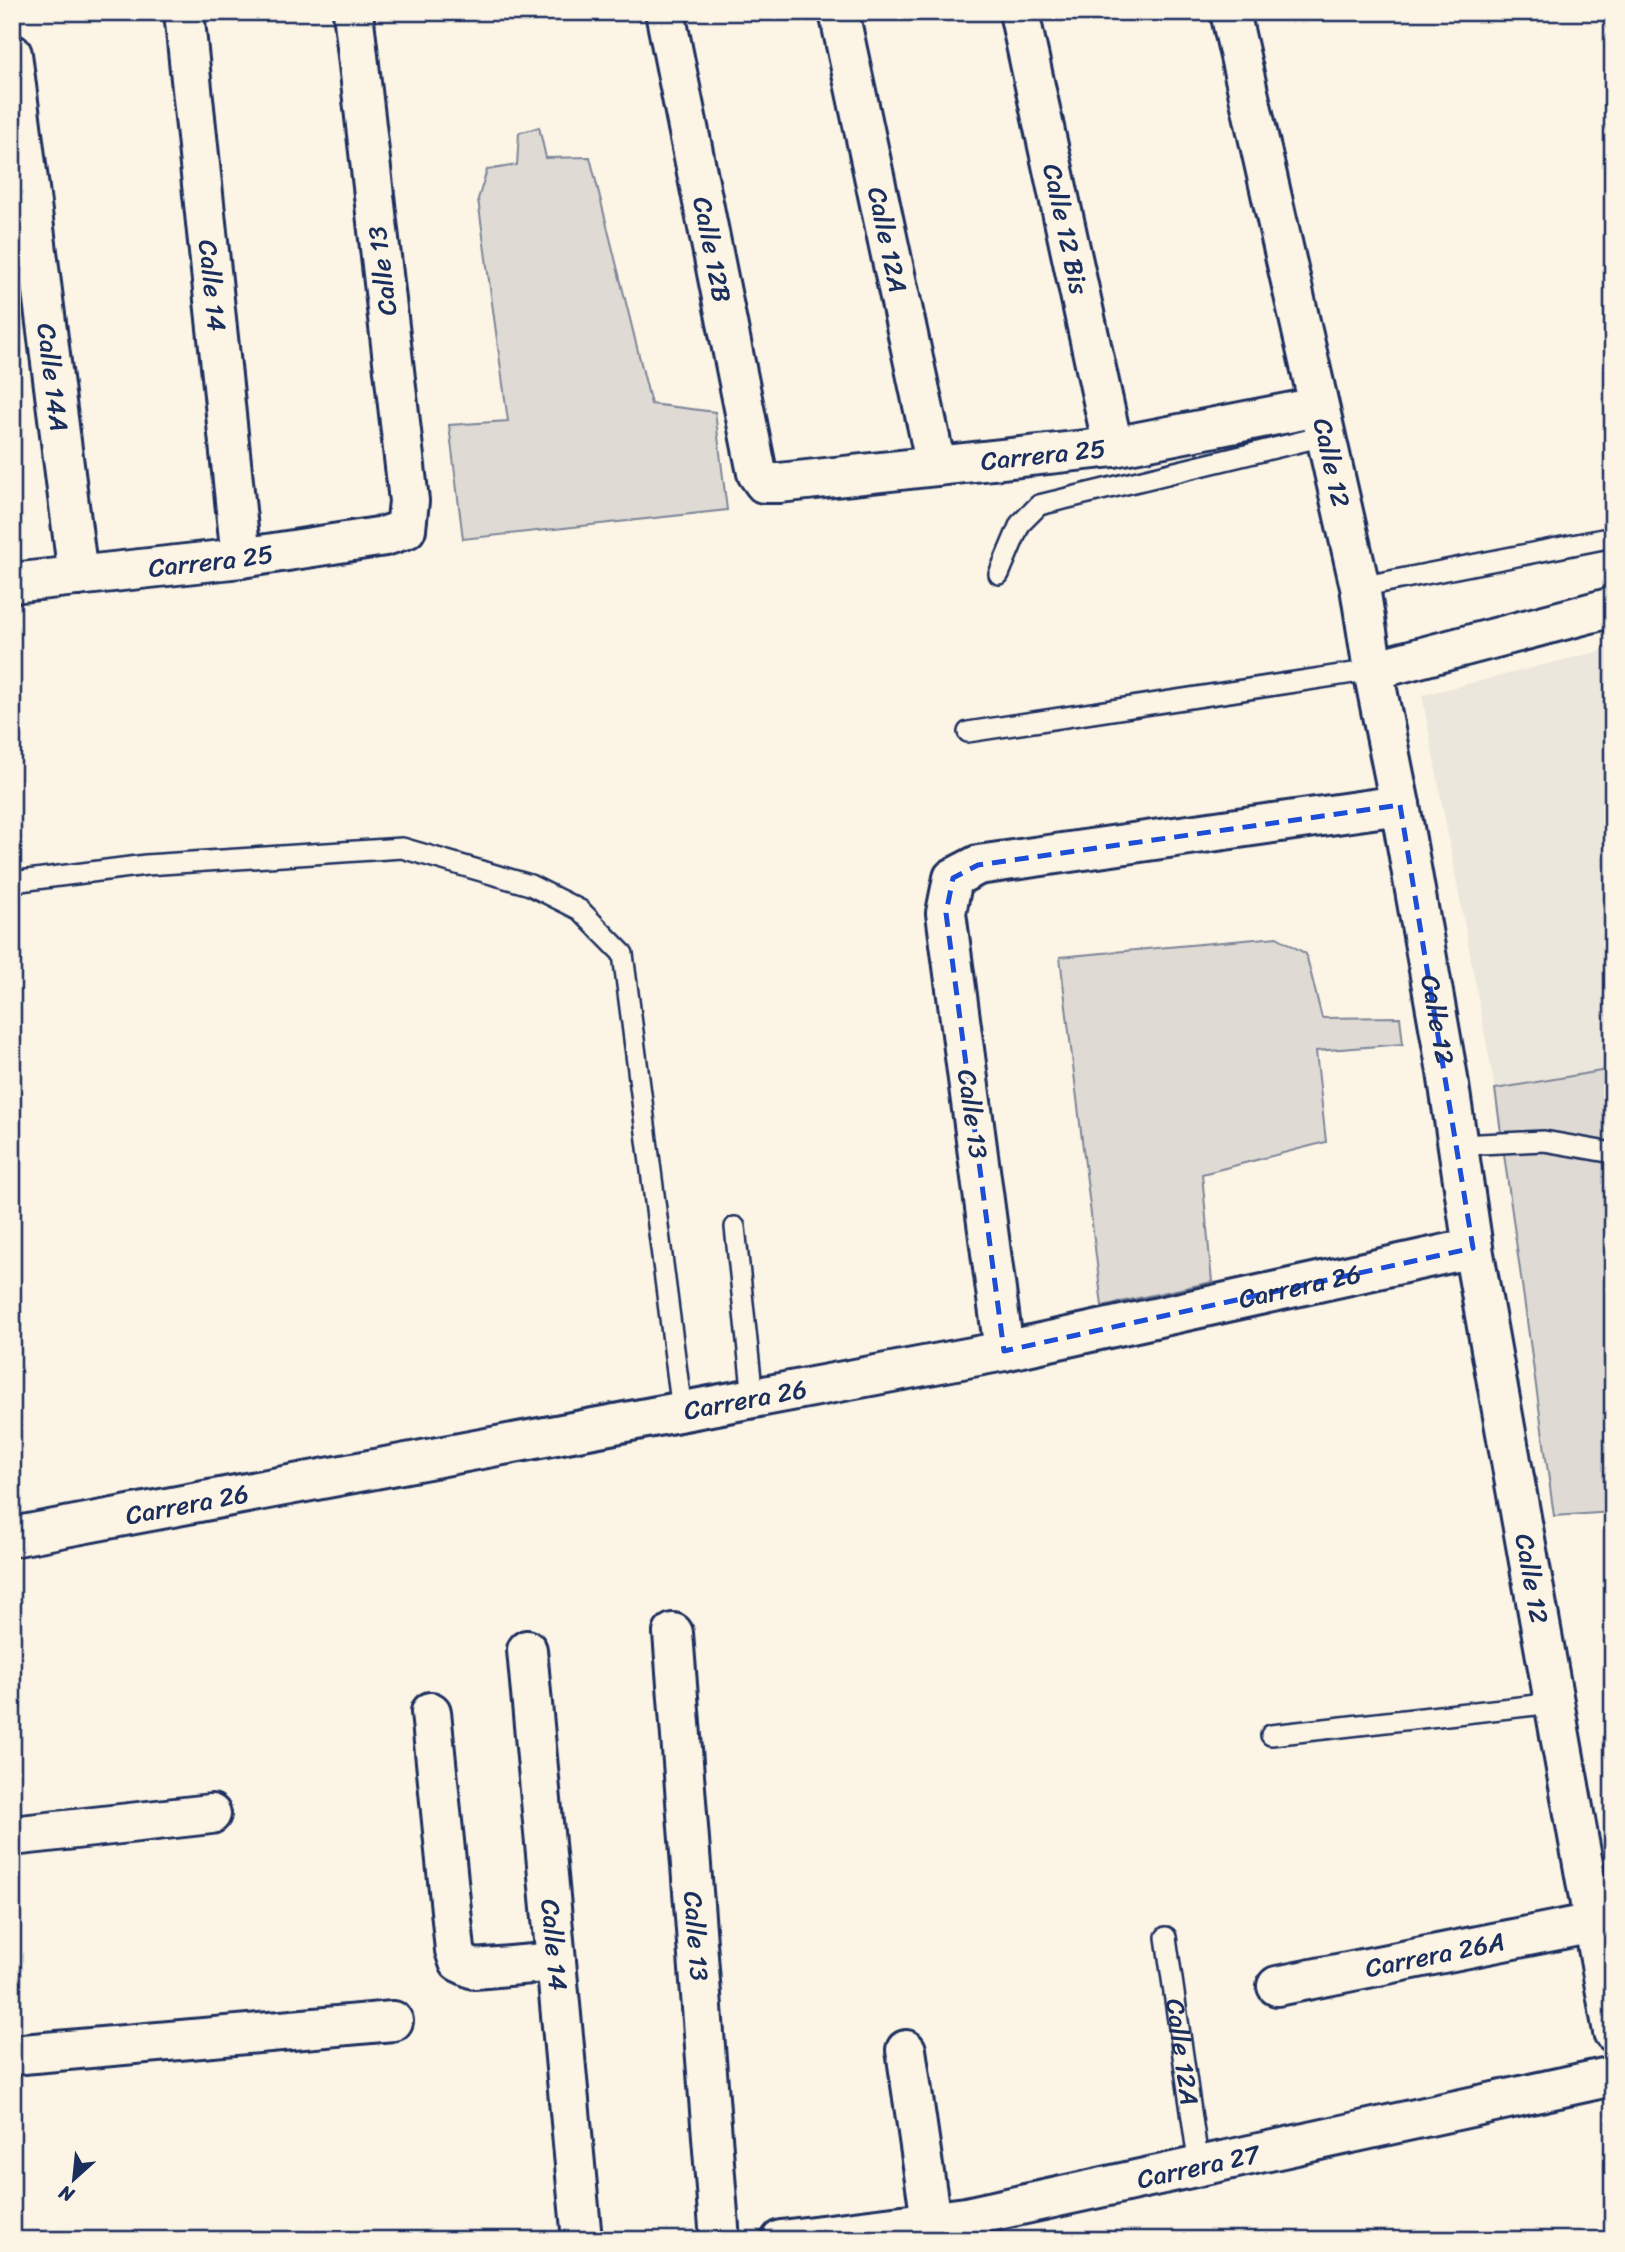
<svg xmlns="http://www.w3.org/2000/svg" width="1625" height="2252" font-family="Sriracha,sans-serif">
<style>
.built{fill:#ece7dc}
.green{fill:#dfdbd4;stroke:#7d8599;stroke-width:2}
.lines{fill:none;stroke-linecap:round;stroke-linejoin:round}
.service-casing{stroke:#1b2f5e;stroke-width:24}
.minor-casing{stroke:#1b2f5e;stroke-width:44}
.service{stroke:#fcf5e5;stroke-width:19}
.minor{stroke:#fcf5e5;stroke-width:38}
.marked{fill:none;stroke:#1d4ed8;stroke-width:5;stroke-dasharray:14 9;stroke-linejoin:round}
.labels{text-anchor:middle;stroke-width:7;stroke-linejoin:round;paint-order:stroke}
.street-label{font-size:26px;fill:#1b2f5e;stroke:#fcf5e5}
</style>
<rect width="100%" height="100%" fill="#fcf5e5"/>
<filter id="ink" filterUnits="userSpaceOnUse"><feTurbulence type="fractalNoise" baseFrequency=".0143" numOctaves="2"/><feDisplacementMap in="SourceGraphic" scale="14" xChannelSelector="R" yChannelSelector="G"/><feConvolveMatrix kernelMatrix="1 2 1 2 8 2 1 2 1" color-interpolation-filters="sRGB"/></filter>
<g filter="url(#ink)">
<!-- built -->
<path class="built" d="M1613,648V1069L1495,1089L1422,695Z"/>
<!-- green -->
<path class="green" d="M539,127L546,158L590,157L651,404L715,412L727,510L463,539L449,425L508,421L478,199L487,170L517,165L519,133Z
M1277,937L1306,954L1322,1018L1400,1017L1403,1044L1316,1051L1326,1142L1202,1174L1212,1282L1102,1306L1060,957Z
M1613,1069V1512L1554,1516L1495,1089Z"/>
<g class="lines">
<defs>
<g id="service">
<path d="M999,574L1020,524L1039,505L1324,436"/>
<path d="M1360,587L1613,537"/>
<path d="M968,732L1373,670"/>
<path d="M12,882L146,865L402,848L530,885L580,910L623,954L682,1411"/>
<path d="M1458,1145L1544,1141L1613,1153"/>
<path d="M735,1227L753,1398"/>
<path d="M1271,1735L1554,1703"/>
<path id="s1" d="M1166,1937L1199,2167"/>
</g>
<g id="minor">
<path id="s2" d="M184,12L241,558"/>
<path id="s3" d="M665,12L757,473L764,483H779L1113,447L1318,407"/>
<path id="s4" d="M839,12L936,466"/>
<path id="s5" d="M1019,12L1113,447"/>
<path id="s6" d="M1230,12L1360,587L1373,670L1400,805L1447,1072L1473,1248L1613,2032"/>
<path id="s7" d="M12,54L78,576"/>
<path id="s8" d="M12,583L241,558L385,536L406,529L409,501L353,12"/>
<path d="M1373,670L1613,607"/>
<path d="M1004,1351L946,913L953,878L978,865L1400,805"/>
<path id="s9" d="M12,1537L1004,1351L1473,1248"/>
<path id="s10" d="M673,1633L720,2240"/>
<path id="s11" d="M527,1650L582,2240"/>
<path d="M431,1712L455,1950L459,1962L474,1969L556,1962"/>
<path d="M12,1836L211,1814"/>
<path id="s12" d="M1277,1986L1593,1923"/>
<path d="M906,2050L931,2221"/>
<path d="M12,2055L393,2021"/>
<path id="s13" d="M781,2240L966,2217L1613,2076"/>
</g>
</defs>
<!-- service casing -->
<use href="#service" class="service-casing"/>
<!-- minor casing -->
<use href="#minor" class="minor-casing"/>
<!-- service -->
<use href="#service" class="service"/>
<!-- minor -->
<use href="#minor" class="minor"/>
</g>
</g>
<!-- marked area -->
<path class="marked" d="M1400,805L1473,1248L1004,1351L946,913L953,878L978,865Z"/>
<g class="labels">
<!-- street labels -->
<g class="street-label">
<text dy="9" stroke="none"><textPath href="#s5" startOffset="222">Calle 12 Bis</textPath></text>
<text dy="9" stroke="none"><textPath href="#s4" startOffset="233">Calle 12A</textPath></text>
<text dy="9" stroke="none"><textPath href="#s3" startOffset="242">Calle 12B</textPath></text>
<text transform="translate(382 271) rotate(-97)" y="9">Calle 13</text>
<text dy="9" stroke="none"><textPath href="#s2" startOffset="275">Calle 14</textPath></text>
<text dy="9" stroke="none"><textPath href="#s7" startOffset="326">Calle 14A</textPath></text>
<text dy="9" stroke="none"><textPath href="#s3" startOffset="763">Carrera 25</textPath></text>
<text dy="9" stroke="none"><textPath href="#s6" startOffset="462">Calle 12</textPath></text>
<text dy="9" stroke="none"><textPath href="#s8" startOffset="200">Carrera 25</textPath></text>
<text dy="9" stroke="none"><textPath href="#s6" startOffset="1029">Calle 12</textPath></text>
<text transform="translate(973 1114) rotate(82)" y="9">Calle 13</text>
<text dy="9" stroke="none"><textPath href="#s9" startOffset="1312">Carrera 26</textPath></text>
<text dy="9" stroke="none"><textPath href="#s9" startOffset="746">Carrera 26</textPath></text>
<text dy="9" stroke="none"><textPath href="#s9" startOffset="178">Carrera 26</textPath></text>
<text dy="9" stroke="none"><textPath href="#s6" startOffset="1596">Calle 12</textPath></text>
<text dy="9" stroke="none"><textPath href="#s10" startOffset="304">Calle 13</textPath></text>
<text dy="9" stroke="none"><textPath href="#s11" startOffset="296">Calle 14</textPath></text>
<text dy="9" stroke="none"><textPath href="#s12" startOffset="161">Carrera 26A</textPath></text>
<text dy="9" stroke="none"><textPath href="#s1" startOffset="116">Calle 12A</textPath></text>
<text dy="9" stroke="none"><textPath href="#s13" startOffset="424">Carrera 27</textPath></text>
</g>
</g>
<!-- margin -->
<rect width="1625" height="2252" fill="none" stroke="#fcf5e5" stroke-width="42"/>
<rect x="21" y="21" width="1583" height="2210" fill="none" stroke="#1b2f5e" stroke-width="2.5" filter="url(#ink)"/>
<!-- north arrow -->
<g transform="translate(74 2179) rotate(207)" stroke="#fcf5e5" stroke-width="5" paint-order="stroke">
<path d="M0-5L12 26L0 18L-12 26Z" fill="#1b2f5e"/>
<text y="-10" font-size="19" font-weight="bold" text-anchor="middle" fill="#1b2f5e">N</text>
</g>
</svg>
